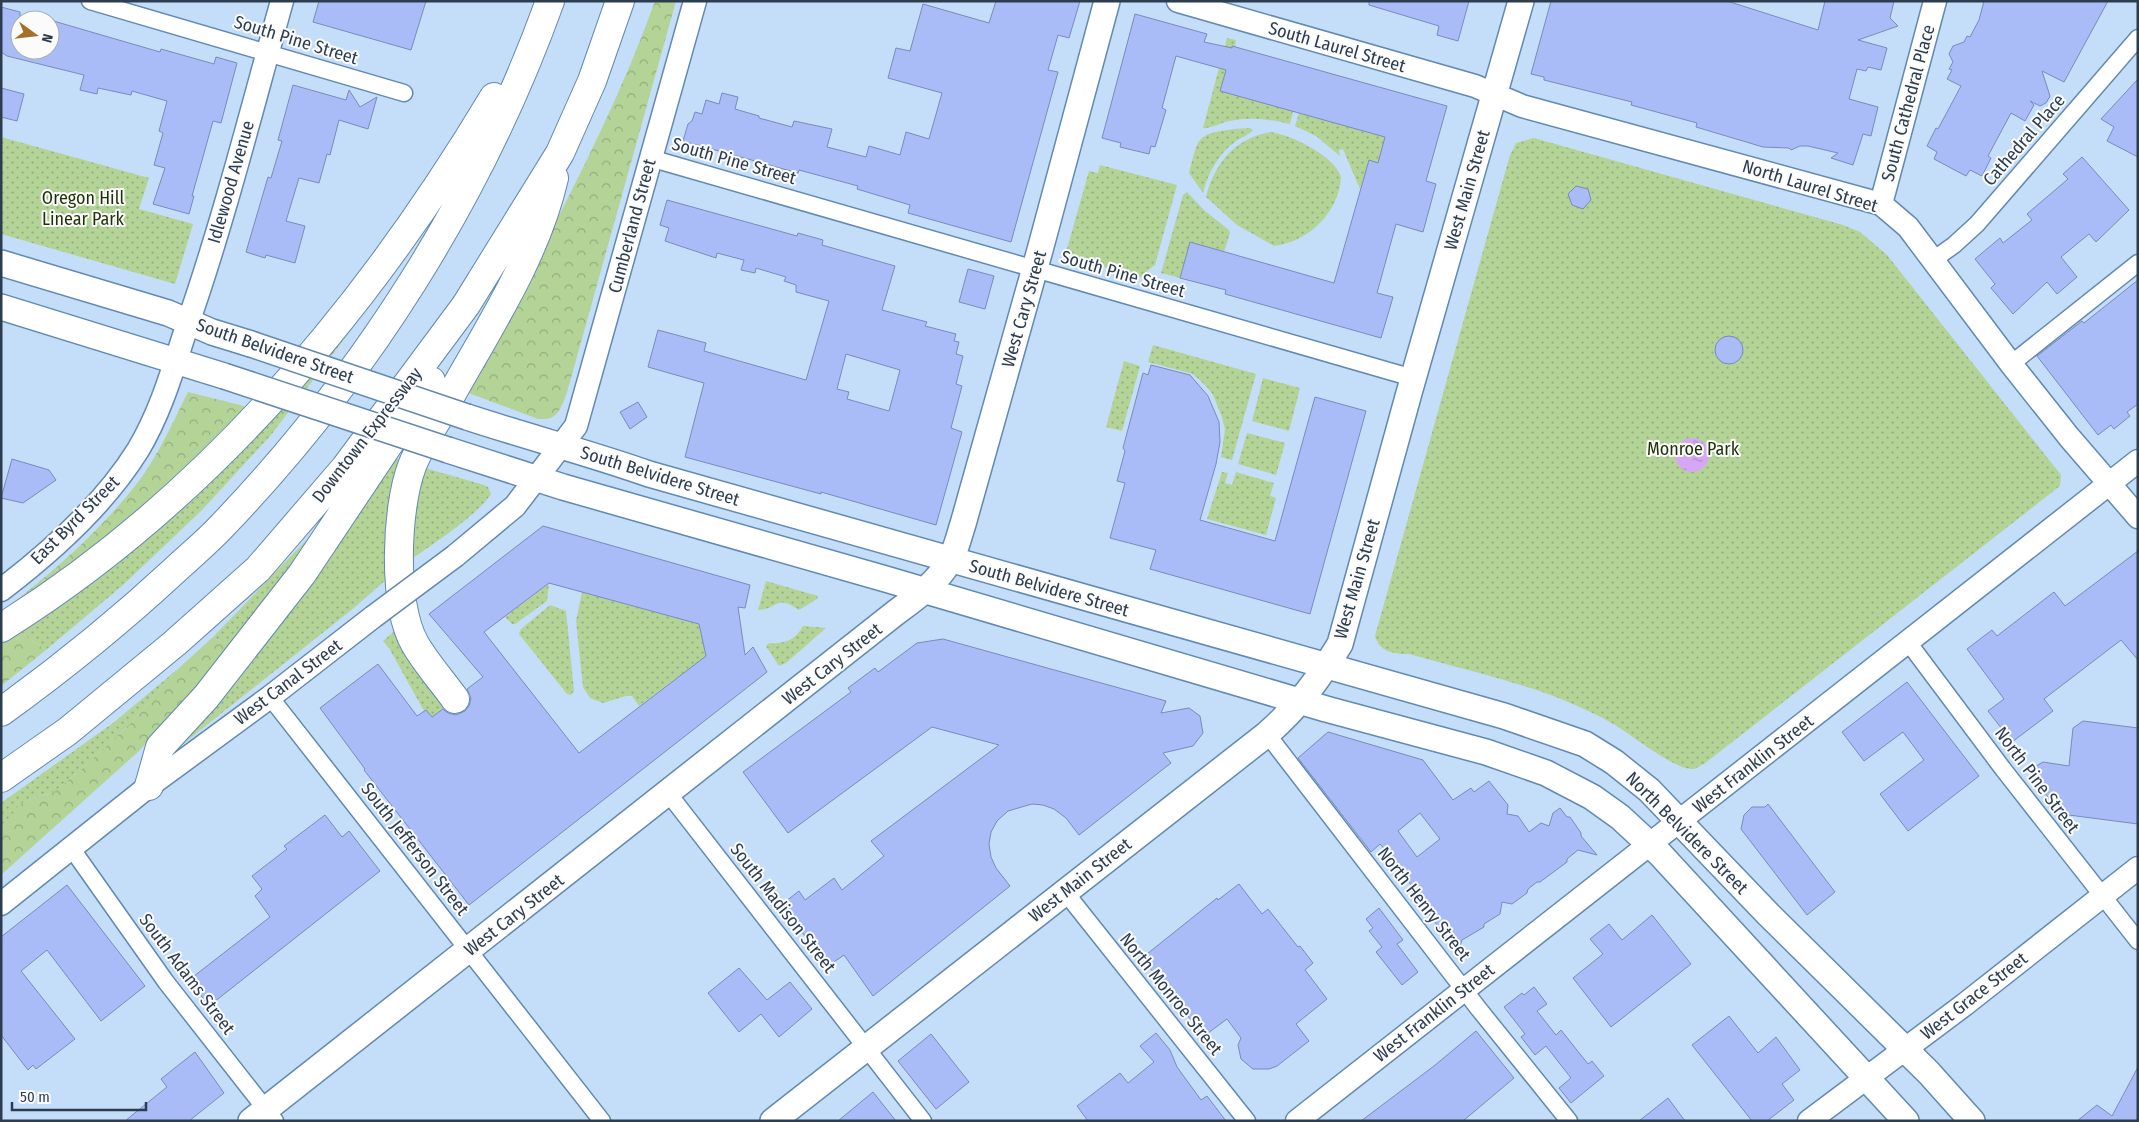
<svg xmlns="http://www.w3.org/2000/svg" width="2139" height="1122" font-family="'Fira Sans Condensed',sans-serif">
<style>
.grass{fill:url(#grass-dots)}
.forest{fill:url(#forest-crowns)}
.water{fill:url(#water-ripples)}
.building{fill:#a9bcf8;stroke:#7a8abc;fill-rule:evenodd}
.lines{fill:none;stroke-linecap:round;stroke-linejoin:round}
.street-casing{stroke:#6189b2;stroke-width:19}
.secondary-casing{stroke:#6189b2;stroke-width:25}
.primary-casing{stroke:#6189b2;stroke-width:28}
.highway-casing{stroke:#6189b2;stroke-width:30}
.street{stroke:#fff;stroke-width:16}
.secondary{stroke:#fff;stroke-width:22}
.primary{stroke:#fff;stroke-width:25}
.highway{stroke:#fff;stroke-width:28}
.secondary-bridge-casing{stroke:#6189b2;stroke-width:25;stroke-linecap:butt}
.primary-bridge-casing{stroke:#6189b2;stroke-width:28;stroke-linecap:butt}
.secondary-bridge{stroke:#fff;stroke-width:22}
.primary-bridge{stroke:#fff;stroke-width:25}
.labels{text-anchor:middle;stroke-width:4;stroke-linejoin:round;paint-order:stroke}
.street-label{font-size:18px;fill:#2c3d4f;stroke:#fbfbfb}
.park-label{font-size:18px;fill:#1f3207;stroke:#fbfbfb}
</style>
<defs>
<pattern id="grass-dots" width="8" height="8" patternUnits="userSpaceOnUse" patternTransform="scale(1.25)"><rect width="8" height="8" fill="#b4d497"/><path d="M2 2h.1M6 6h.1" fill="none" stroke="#93ad7e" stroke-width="1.8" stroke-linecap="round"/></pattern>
<pattern id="forest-crowns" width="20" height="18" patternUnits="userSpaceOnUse" patternTransform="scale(1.25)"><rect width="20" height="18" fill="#b4d497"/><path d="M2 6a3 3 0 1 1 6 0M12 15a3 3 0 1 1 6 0" fill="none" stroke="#93ad7e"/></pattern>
<pattern id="water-ripples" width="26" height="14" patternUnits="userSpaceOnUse" patternTransform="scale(1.25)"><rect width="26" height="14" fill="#d5a8f5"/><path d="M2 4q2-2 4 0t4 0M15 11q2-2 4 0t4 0" fill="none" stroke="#ad8ac9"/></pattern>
</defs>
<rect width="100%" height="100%" fill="#c4ddf8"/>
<!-- grass -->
<path class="grass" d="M1227,38L1236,40L1235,47L1232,46L1220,91L1293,111L1290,124C1270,119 1250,117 1230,121C1221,122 1211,129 1203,128Z
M1299,113L1385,137L1378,163L1369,161L1360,189L1343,149L1339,150L1340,156L1316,136L1295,126Z
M1235,129L1250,128L1253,130C1249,135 1242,137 1236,141C1218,154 1208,173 1203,193L1189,173C1199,137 1195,134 1235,129Z
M1271,132C1291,135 1335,156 1341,177C1339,213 1308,242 1274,246L1237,225L1206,197C1214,164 1236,137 1271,132Z
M1,137L149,178L139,209L193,224L175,284L1,234Z
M1534,138L1843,225L1860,232L1887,255L2061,475L2060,486L1704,764C1701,765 1697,768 1694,769C1676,771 1632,735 1615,725C1552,688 1479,674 1409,654C1394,654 1379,652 1375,636L1510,155L1516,143Z
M1100,165L1177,185L1155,265L1147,271L1144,278L1065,256L1089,171L1098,173Z
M1187,192L1205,211L1229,230L1230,233L1224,252L1190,242L1180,278L1161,273L1183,195Z
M355,325L271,435L202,510L123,585L46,650L16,629L266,417Z
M1153,345L1256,374L1232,460L1221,457L1225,429L1222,417L1213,395L1207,387L1193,374L1148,362Z
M1124,361L1140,366L1122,431L1106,427Z
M1263,378L1300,388L1289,431L1252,421Z
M1247,433L1285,443L1276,475L1238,464Z
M391,457L408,462L388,578L355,607L173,752Z
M425,468L484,485L488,487L491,494C477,516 431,545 409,561L416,499Z
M1222,472L1228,473L1225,483L1232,485L1236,472L1274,483L1270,496L1276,498L1266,535L1207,519Z
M319,527L274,592L227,653L225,643L213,637Z
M766,581L818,596L817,599L799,610C776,593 777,610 758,610Z
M549,583L547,601L515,624H512L505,617Z
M582,592L699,624L706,656L639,706L632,696H626L603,703L590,698L583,687L576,621Z
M550,605L566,611L574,691L571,695L567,694L519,634L521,629Z
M803,626L826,628L786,663L779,666L766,646L769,643C784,644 795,641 803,626Z
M398,628L447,705L432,717L426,710L424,711L389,648L383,641Z
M179,668L131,723L83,768L54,792L25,801L1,835V803L113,723Z"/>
<!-- forest -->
<path class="forest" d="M655,1H676L573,371C570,382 563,411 554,416C549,420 544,419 538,419L466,392C532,264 606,138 655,1Z
M188,392L252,408L113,538L1,612C50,575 97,534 135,486C157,458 172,424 188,392Z
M16,629L46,650L1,686V637Z
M213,637L225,643L227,653L139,751L1,875V835L16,808L25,801L54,792L83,768L131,723L179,668Z"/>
<!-- water -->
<path class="water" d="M1675 455a17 17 0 1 1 34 0a17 17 0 1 1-34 0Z"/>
<!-- building -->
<path class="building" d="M319,1H426L411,50L313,22Z
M996,1H1080L1069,38L1058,35L1048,70L1058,72L1011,242L908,213L910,205L857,189L858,186L799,170L798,173L683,141L688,124L692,121L695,112L702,114L706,100L719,104L722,93L738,97L735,109L759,116V118L792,127L794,121L832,129L827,147L866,157L869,146L900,155L906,132L929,139L942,93L888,78L896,48L910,51L923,4L989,23Z
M1369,1H1469L1458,41L1437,35L1439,26L1369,5Z
M1551,1H1727L1818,30L1825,1H1894L1890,18L1898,26L1858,40L1887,48L1881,70L1868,67L1866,71L1857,69L1849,99L1878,107L1871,136L1863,134L1853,165L1831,158L1838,153L1808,146H1800L1791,150L1789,148L1763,147L1696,127L1697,123L1631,105L1632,102L1544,80V77L1531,74Z
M1984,1H2108L2064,82L2042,71L2050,96L2046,103L2040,106L2030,101L2034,105L2025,121L2011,113L1988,156L1991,158L1982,176L1970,170L1966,176L1934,159L1937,152L1927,146L1936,128L1938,129L1961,86L1947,79L1952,70L1949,69L1953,62L1949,54L1953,46L1964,42L1967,36L1970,37L1979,20Z
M1,7L20,12V50H50V20L160,52L161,49L214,64L216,57L237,63L221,123L213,121L192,196H194L189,214L153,204L165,168L154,165L163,133L159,131L167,101L132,91L131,95L98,88L97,94L80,90L84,75L7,56L1,52Z
M1135,14L1207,34L1204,42L1232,48V46L1447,106L1426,181L1436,184L1423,232L1396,224L1377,293L1393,297L1381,338L1225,294L1226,290L1180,278L1190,242L1334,283L1369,160L1378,163L1385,137L1220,91L1226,70L1176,56L1162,108L1166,110L1155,147L1151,146L1149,154L1120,147L1121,143L1102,138Z
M2138,79V157L2107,141L2114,127L2101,119Z
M293,85L346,100L349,90L360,107L377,97L368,129L339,120L330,155L327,154L319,183L299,178L286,221L305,226L295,263L266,255L265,258L246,252L268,177L271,178L282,141L278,140Z
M1,88L24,94L17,121L1,117Z
M2082,157L2129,210L2096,242L2089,234L2061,257L2077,277L2057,294L2047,282L2013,314L1991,288L1995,284L1975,259L2000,238L2003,243L2032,220L2027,214L2068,179L2063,174Z
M1576,186L1588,189L1591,200L1583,209L1572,205L1568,194Z
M667,200L797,236L798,233L823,240L822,245L895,266L882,310L927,322L925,326L956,334L954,341L959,342L956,354L963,356L956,384L962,386L951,428L962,432L936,525L821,492V494L685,457L704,383L648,367L658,330L706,343L704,351L806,380L829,301L796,292V285L784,281L786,277L756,268L755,273L741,270L744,260L717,253L716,258L665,241L669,228L660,225ZM846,354L900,370L889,411L847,399L849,392L837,389Z
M968,269L994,276L985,309L959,302Z
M2138,280V404L2127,412L2130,416L2114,429L2111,425L2098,435L2037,356L2082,321L2084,323Z
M1715 350a14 14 0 1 1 28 0a14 14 0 1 1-28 0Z
M1151,365L1190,375L1208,396L1219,422L1220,442L1216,464L1200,520L1275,541L1315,397L1366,411L1310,614L1150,569L1156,550L1110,538L1125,483L1117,481L1125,451L1123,448L1143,373L1148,375Z
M638,402L647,417L630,429L620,412Z
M12,459L49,470L56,480L23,503L1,498Z
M543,526L750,585L745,608L738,607L745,655L753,647L767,672L469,905L364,770L365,769L320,708L378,664L417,716L426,710L432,717L443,709L448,713L456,715L465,711L469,706L471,698L467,689L483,677L429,614ZM549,583L699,624L706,656L579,753L484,632Z
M2138,551V660L2121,640L2044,699L2053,711L2012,742L1988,711L2004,699L1967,649L1992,630L1997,636L2054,592L2065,606Z
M943,639L1166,701L1161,713L1189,708L1200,716L1203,733L1193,746L1163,753L1171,763L1079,835L1066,818L1054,809L1043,805L1032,804L1008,811L997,821L991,832L989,844L991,857L996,868L1010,886L873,996L844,955L828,966L781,905L799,891L805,900L834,878L842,890L884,856L871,841L999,745L932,727L788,833L743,772L851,692L848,688L875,668L878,672L917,643Z
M1907,682L1979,776L1908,831L1880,794L1924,760L1903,732L1864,761L1842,732Z
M2083,721L2138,728V824L2061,814L2028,771L2043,762L2069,766L2073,728Z
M1328,732L1423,760L1453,800L1471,788L1474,792L1489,781L1508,805L1507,814L1518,816L1529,832L1541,823L1549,826L1553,813L1560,808L1567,817H1570L1581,833V836L1597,855L1578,850L1567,859V862L1540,882H1537L1528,889L1527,893L1512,904L1502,902L1500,914L1484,924V927L1462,940L1458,953L1428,913L1432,911L1400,871L1402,869L1380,844L1371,852L1298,758ZM1420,813L1440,839L1417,857L1398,831Z
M1768,804L1835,892L1807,915L1741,829L1744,815L1752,807H1765Z
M325,815L342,837L349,831L380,871L209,1006L189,980L270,917L255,896L262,889L252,876L287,849L284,846Z
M1239,884L1262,914L1268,909L1298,947L1300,946L1313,963L1305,970L1327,999L1296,1024L1309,1041L1277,1066L1269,1069H1253L1241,1059L1238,1045L1241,1038L1227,1019L1204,1036L1142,958L1217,898L1218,900Z
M67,885L145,986L101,1021L47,950L21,971L75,1039L36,1069L33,1065L28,1070L1,1035V937Z
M1379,908L1403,940L1397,944L1418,972L1402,985L1376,952L1382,947L1369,931L1373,928L1366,919Z
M1652,915L1691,964L1611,1027L1573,978L1603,954L1590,939L1609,924L1622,940Z
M739,968L767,1000L790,982L812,1009L779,1037L761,1014L739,1032L708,993Z
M1534,987L1547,1004L1537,1011L1556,1035L1561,1030L1588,1064L1592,1061L1604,1076L1571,1103L1559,1088L1571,1078L1546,1046L1535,1055L1521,1037L1525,1034L1504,1007L1522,993L1524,995Z
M1729,1016L1758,1053L1776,1037L1800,1070L1782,1084L1794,1100L1767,1121H1752L1692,1045Z
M1476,1031L1514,1078L1463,1121H1361L1434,1066Z
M1156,1033L1170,1050L1177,1067L1201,1100L1207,1096L1226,1121H1088L1077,1106L1120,1073L1128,1083L1154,1062L1140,1046Z
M931,1034L969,1082L936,1109L898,1061Z
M195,1052L224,1093L189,1121H125L167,1087L161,1079Z
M2138,1067V1121H2077L2097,1105L2112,1116Z
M873,1092L896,1121H838Z
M1668,1098L1685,1121H1639Z"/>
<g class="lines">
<defs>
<path id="street" d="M90,1L404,93
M650,158L1413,378
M1933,260L1954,245L1977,224L2138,38
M2011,364L2138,263
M1908,642L2003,769L2138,941
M270,697L602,1121
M1267,734L1478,1008L1569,1121
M668,793L923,1121
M72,849L166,982L275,1121
M1065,892L1247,1121"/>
<path id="secondary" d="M1178,1L1475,86L1522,106L1881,204L1908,227L2011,364L2069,437L2138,517
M1881,204L1935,1
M455,556L515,506L576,426L695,1
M1,590C51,552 105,503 138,450C162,410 174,365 189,320C225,216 252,108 282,1
M1,904L149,786L270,697L373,617
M1297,1121L2138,461
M1809,1121L1964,1005L2138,868"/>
<path id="primary" d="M1,263L168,313L212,332L251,344
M1,307L224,376
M467,417C528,437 589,453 649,474L1504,716L1585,744L1614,762L1649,790L1768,914L1929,1073L1972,1121
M448,450L563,487L889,580L1326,709L1486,752L1546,773L1592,797L1620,817L1660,854L1906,1121
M251,1121L894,614C914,599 936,584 949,562C956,551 959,536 963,524L1040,250L1107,1
M773,1121L1267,734C1299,706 1318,680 1340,644L1409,393L1521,1"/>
<path id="highway" d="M1,628C208,499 370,304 494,97
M455,699C442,681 426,663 415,644C392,604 396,508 412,466C420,445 435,425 445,406C485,333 535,260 554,178
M1,712C62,668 120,621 175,570C191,555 207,542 222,526C365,377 480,196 550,1
M1,778L68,731L175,643L258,569L345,468L466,305L560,153L592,81L620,1
M149,786L160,747L206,697L302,574L431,381"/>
</defs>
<!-- street casing -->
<use href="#street" class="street-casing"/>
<!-- secondary casing -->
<use href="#secondary" class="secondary-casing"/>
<!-- primary casing -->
<use href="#primary" class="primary-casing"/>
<!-- highway casing -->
<use href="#highway" class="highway-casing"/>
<!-- street -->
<use href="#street" class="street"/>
<!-- secondary -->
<use href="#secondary" class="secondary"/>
<!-- primary -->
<use href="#primary" class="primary"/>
<!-- highway -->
<use href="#highway" class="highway"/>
<defs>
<path id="secondary-bridge" d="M373,617L455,556"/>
<path id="primary-bridge" d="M251,344L467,417
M224,376L448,450"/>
</defs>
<!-- secondary-bridge casing -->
<use href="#secondary-bridge" class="secondary-bridge-casing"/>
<!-- primary-bridge casing -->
<use href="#primary-bridge" class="primary-bridge-casing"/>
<!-- secondary-bridge -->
<use href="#secondary-bridge" class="secondary-bridge"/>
<!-- primary-bridge -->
<use href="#primary-bridge" class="primary-bridge"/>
</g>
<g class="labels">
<!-- street labels -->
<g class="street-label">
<text transform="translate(296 40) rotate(17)" y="6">South Pine Street</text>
<text transform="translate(1337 47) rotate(16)" y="6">South Laurel Street</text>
<text transform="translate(1908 103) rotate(-75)" y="6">South Cathedral Place</text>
<text transform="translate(2024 140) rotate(-49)" y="6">Cathedral Place</text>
<text transform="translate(734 161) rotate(16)" y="6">South Pine Street</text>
<text transform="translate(231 182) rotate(-74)" y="6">Idlewood Avenue</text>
<text transform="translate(1810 186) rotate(17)" y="6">North Laurel Street</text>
<text transform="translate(1467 190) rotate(-74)" y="6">West Main Street</text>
<text transform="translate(632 226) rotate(-75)" y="6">Cumberland Street</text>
<text transform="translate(1123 274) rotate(16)" y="6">South Pine Street</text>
<text transform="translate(1024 309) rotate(-74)" y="6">West Cary Street</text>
<text transform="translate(275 351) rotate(19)" y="6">South Belvidere Street</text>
<text transform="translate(367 435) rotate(-52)" y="6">Downtown Expressway</text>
<text transform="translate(660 476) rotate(17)" y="6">South Belvidere Street</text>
<text transform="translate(75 520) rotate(-45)" y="6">East Byrd Street</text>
<text transform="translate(1357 579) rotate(-74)" y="6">West Main Street</text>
<text transform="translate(1049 588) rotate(16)" y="6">South Belvidere Street</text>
<text transform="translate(832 664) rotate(-38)" y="6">West Cary Street</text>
<text transform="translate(288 682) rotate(-37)" y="6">West Canal Street</text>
<text transform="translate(1753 764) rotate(-38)" y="6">West Franklin Street</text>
<text transform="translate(2037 780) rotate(53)" y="6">North Pine Street</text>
<text transform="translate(1687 833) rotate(45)" y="6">North Belvidere Street</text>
<text transform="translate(415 849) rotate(52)" y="6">South Jefferson Street</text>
<text transform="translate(1080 880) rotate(-38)" y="6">West Main Street</text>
<text transform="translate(1424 904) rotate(52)" y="6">North Henry Street</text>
<text transform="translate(783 908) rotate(52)" y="6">South Madison Street</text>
<text transform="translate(514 915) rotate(-38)" y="6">West Cary Street</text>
<text transform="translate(187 974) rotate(53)" y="6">South Adams Street</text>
<text transform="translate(1171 994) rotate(51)" y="6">North Monroe Street</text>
<text transform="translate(1974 996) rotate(-38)" y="6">West Grace Street</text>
<text transform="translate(1434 1013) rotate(-38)" y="6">West Franklin Street</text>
</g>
<!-- park labels -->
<g class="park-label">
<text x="83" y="204">Oregon Hill<tspan x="83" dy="21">Linear Park</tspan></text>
<text x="1693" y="455">Monroe Park</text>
</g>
</g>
<!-- border -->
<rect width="2139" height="1122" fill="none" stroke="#2c3d4f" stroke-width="5"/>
<!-- north arrow -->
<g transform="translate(35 35) rotate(105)"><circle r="24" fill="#fbfbfb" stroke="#a8afb6"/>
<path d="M0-4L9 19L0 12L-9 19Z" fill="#a47029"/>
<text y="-8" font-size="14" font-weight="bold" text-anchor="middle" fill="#2c3d4f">N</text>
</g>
<!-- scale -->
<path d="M12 1102v8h134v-8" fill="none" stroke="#2c3d4f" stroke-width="2.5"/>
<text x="20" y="1102" font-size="15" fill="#2c3d4f" stroke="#fbfbfb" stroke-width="4" paint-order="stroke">50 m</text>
</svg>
